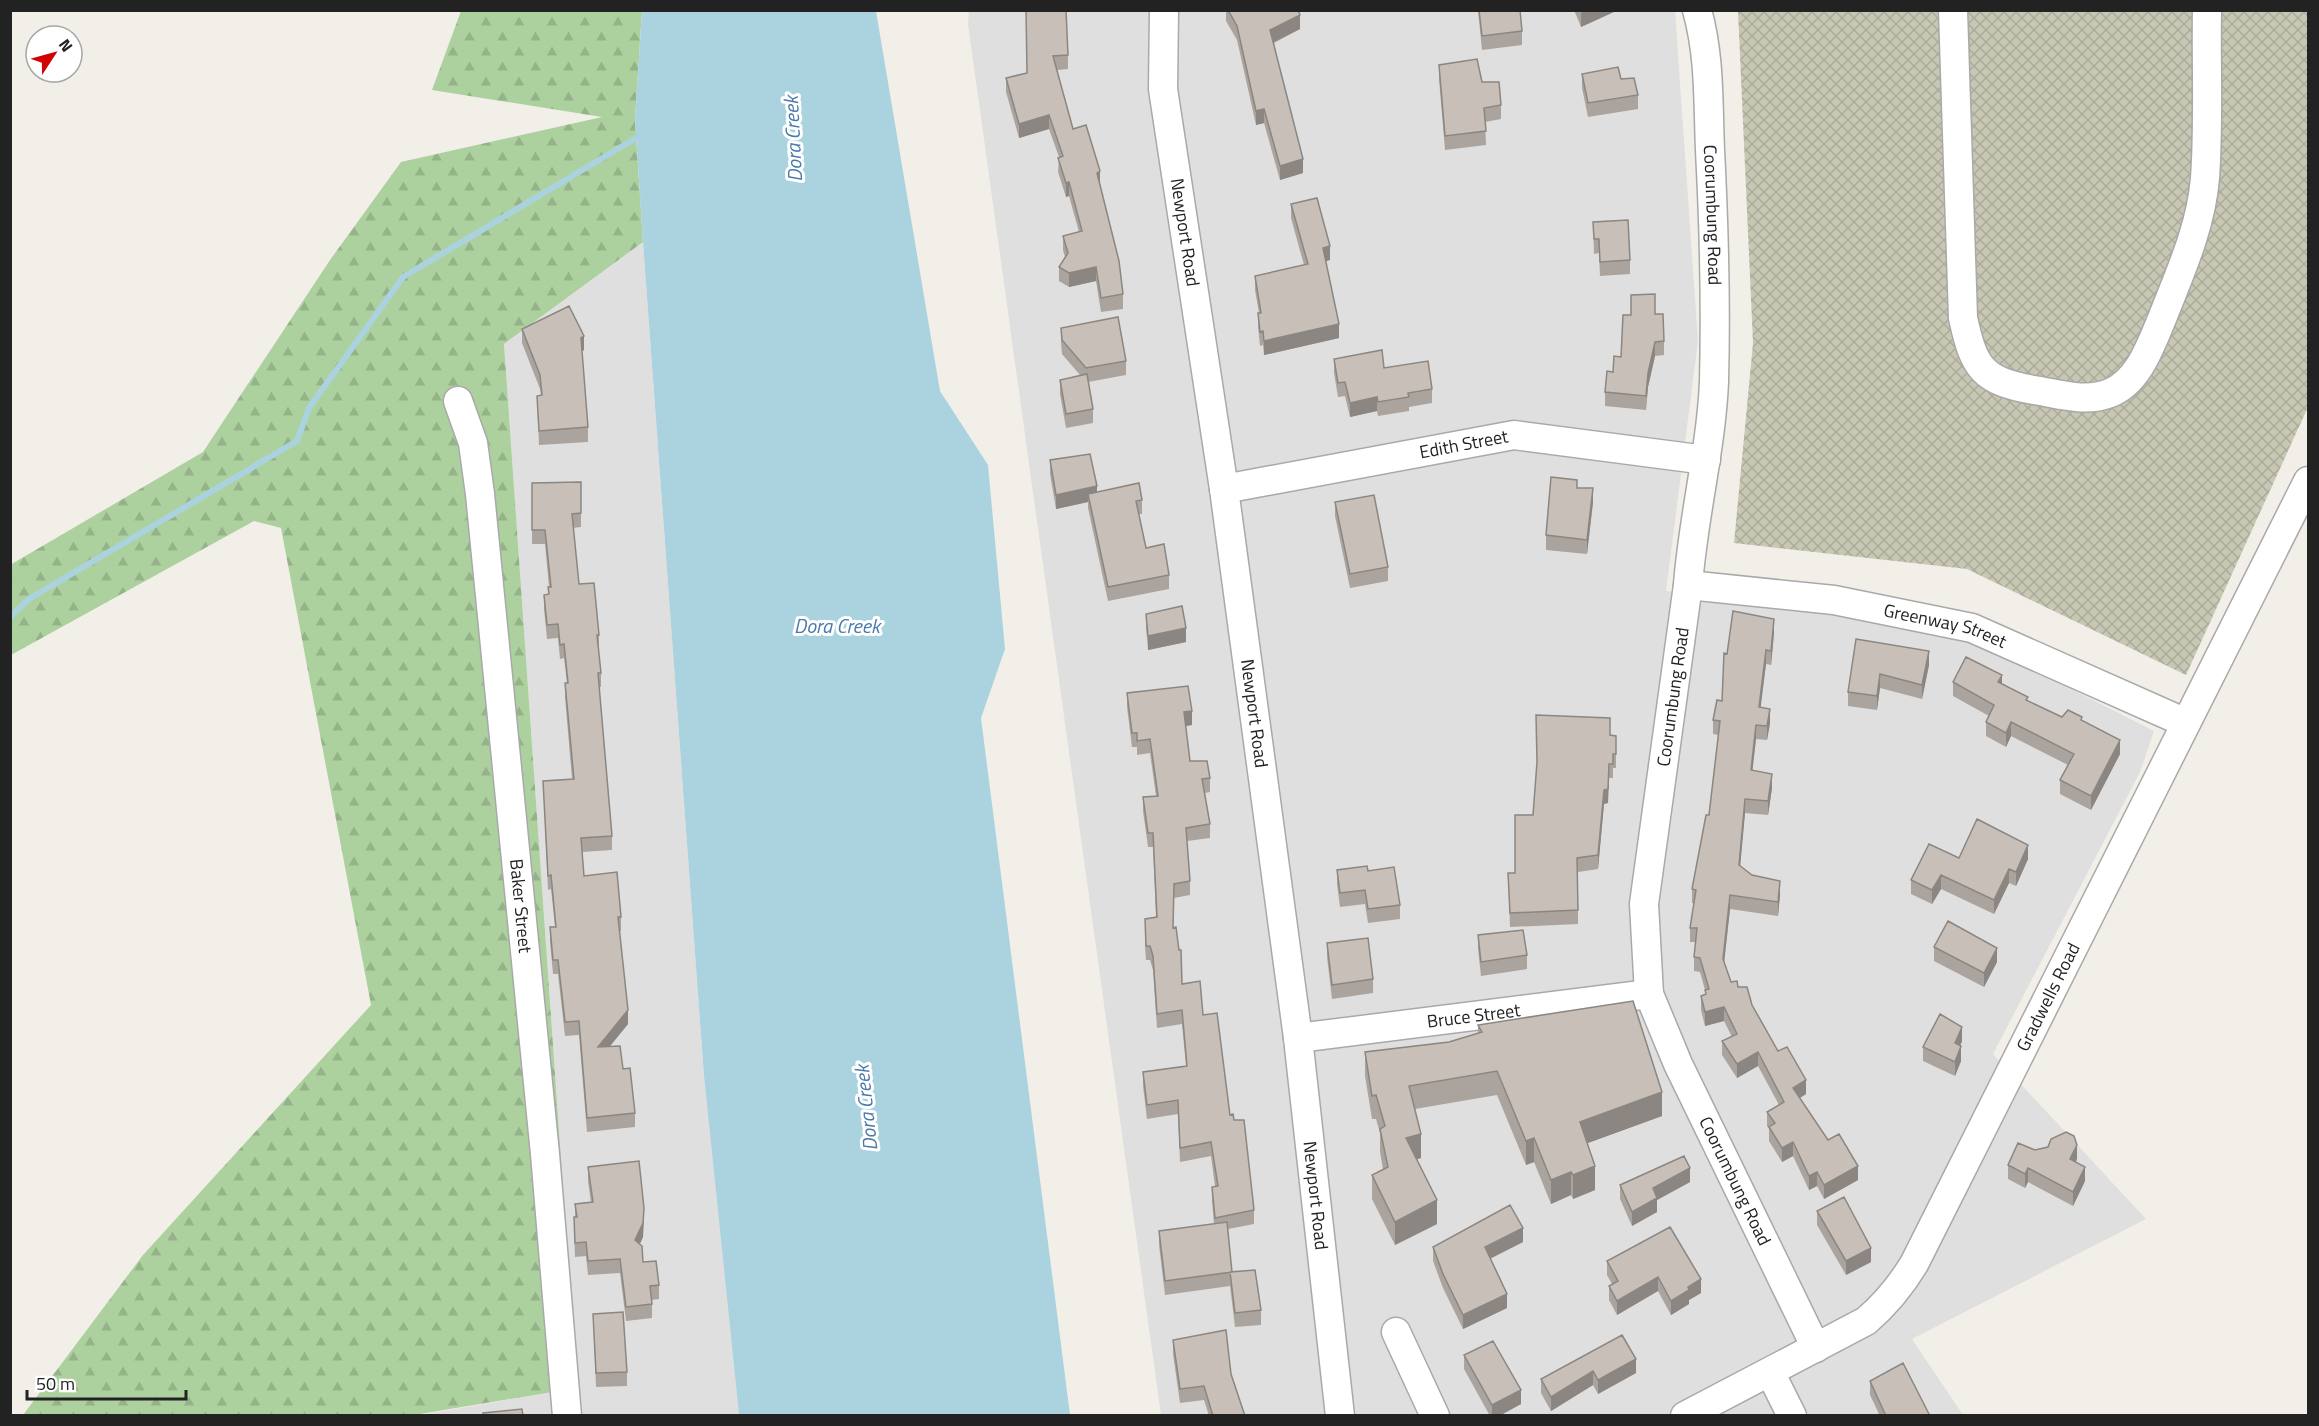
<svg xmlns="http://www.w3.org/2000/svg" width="2319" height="1426" font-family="'Titillium Web',sans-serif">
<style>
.residential{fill:#e0dfdf}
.construction{fill:url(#construction-cross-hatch)}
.forest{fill:url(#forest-firs)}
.water{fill:#aad3df}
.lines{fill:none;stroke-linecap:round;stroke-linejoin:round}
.stream{stroke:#aad3df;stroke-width:6}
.minor-casing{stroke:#a9a9a9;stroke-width:31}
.minor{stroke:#fff;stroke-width:28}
.wall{fill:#aba49e}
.shaded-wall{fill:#8b8681}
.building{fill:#c7bfb8;stroke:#8b8681;stroke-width:1.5}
.labels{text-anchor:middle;stroke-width:6;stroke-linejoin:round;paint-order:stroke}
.street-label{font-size:18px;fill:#222;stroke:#fff}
.water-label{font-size:20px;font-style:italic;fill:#4a7aab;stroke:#fff}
</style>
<defs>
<pattern id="construction-cross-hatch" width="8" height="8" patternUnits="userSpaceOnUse" patternTransform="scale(1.5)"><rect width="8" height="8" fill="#c7c7b4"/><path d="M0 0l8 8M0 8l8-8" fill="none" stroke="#abab9a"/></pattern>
<pattern id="forest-firs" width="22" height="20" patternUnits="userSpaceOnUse" patternTransform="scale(1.5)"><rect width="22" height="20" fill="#add19e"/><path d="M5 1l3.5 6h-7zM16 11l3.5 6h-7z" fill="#95b388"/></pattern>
</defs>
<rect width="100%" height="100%" fill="#f2efe9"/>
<!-- residential -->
<path class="residential" d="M969,10L1675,11L1698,341L1666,591L1834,610L1978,642L2154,731L2140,772L1993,1054L2146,1219L1912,1339L1963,1415H1161L968,24Z
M643,242L704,1076L739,1415L414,1416L577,1388L504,344Z"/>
<!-- construction -->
<path class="construction" d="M1738,11H2308V407L2186,675L1967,569L1734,543L1753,343Z"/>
<!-- forest -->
<path class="forest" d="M461,11H642L635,119L643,242L504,344L577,1388L414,1415H23L143,1255L371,1005L281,528L254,521L11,655L10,565L203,452L330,260L401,162L602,117L432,90Z"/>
<!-- water -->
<path class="water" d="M642,11H876L940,391L988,465L1005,649L981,718L1070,1415H739L704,1076L643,242L635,119Z"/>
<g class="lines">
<!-- stream -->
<path class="stream" d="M10,617L29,599L297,441L309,408L403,277L636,138"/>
<defs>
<g id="minor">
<path id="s1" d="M1164,10L1163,89L1224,489L1298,1038L1340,1416"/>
<path id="s2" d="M1697,10C1710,56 1708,103 1710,150C1714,227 1716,305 1714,382C1711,450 1693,517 1688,585L1644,904L1649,994L1678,1064L1816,1348"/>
<path d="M1953,10L1963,318C1974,368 1982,381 2034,390C2059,394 2086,403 2110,393C2138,382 2150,347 2161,321C2179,275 2201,228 2205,178C2209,123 2206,66 2207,10"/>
<path id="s3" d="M458,401L473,443L480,494L545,1154L567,1416"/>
<path id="s4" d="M1224,489L1514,435L1706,460"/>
<path id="s5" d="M1688,585L1834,600L1972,628L2186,723"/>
<path id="s6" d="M1298,1038L1649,994"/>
<path d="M1396,1332L1435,1416"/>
<path d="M1770,1372L1792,1416"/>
<path id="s7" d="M1685,1416L1866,1321C1886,1304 1900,1287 1914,1264L2308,481"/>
</g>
</defs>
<!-- minor casing -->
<use href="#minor" class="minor-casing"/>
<!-- minor -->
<use href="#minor" class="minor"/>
</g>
<!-- wall -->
<path class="wall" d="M1026,10L1068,55V69L1057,70L1073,129L1100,186L1123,294V309L1101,312L1096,281L1069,287L1059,281V267L1065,257L1063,250V236L1079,232L1069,196L1066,197L1058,172L1059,157L1049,129L1019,138L1006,92V78L1027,73Z
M1226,10H1298L1300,29L1274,43L1303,173L1280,180L1264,123L1256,125L1237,40L1226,21Z
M1478,10H1520L1522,31V45L1482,50Z
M1574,10H1616V11L1581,27Z
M1439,65L1482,82L1501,105V119L1485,122L1486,145L1445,150L1439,79Z
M1582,74L1638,95V109L1588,117L1582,88Z
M1291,204L1330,260L1326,261L1339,338L1264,355L1263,345L1260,346L1258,327V313H1259L1255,290V276L1304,265L1291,218Z
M1593,222L1630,260V274L1600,276L1599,253L1594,254Z
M1655,314L1664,341V355L1655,356L1648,387L1646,410L1605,406V392L1621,357L1631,315Z
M1061,328L1126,361V375L1088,382L1093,409V423L1066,428L1060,394V380L1080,375L1062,354L1061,342Z
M522,329L584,350L582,351L588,427V442L539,445L537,396L541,395L540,389L522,343Z
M1334,359L1384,368L1432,389V403L1409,407V411L1378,416L1377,411L1350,417L1345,396L1338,397L1334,373Z
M1050,460L1097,492L1142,500V514H1139L1146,548L1169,575V589L1108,601L1088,508V502L1056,509L1050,474Z
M581,482V527L573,528L579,584L599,635V649H598L601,673V687H599L612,836V850L582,852L584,876L621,917V931H619L628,1024L610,1046L623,1069L635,1113V1127L587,1132L579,1035L565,1036L558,974H553L550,941V927H555L551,889L548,890L543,781L572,779L565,697V683H567L564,658L560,659L558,638L547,639L544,609V595L548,594V587H549L545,544H532V483Z
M1577,488L1593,502L1587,554L1546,550V535Z
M1335,502L1388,567V581L1350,588L1335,516Z
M1146,614L1186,642L1148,650L1146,628Z
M1774,633L1771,665L1766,664L1760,708L1770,723L1767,740L1756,739L1752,770L1772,788L1768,815L1745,813L1740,866L1752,875L1780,895L1778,916L1730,909L1724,962L1731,982L1738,987L1752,1005L1778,1051L1806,1094L1800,1098L1828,1140L1858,1180L1824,1199L1817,1186L1809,1190L1793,1156L1782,1162L1769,1141V1129L1767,1126V1112L1779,1105L1758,1066L1737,1078L1722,1055V1041L1732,1037L1724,1021L1705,1026L1701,1010V996L1705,994V990L1700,972L1694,971V957L1696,942H1690V928L1694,903H1692V889L1709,815L1719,735L1713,734V720L1722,701L1727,654Z
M1856,639L1929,665L1922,699L1880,688L1877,710L1848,706V692Z
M1953,682L2002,684L2028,701L2062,717L2082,721L2120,754L2091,810L2060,794V780L2068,765L2011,736L2006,747L1986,736V722L1989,716L1953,696Z
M1127,693L1192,725L1186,726L1190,761L1210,778V792L1205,793L1210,824V838L1187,841L1190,881V895L1174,898L1173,928L1182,984L1203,1015L1230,1115L1254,1210V1224L1228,1229L1232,1272L1261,1310V1325L1235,1327L1230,1286L1165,1295L1159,1245V1231L1214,1224L1212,1201V1187L1215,1186L1211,1156L1180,1162L1178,1114L1147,1119L1143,1086V1072L1186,1066L1182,1024L1157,1028L1153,970L1150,960H1146L1145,946V919L1156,917L1153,847H1148L1143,811V797L1156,796L1150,753L1137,755V747H1132L1127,707Z
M1610,735L1616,750V768H1613V778H1609L1608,803L1604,804L1598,869L1578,872V924L1510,927L1508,873H1515Z
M1959,858L2028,859L2016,886L2009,883L1994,914L1941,889L1932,904L1911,894V880Z
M1337,870L1368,871L1400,905V919L1368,923L1365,904L1340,907L1337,884Z
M1478,935L1527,955V969L1481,976L1478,949Z
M1327,943L1373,979V993L1332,999L1327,957Z
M1934,947L1997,962L1984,987L1934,961Z
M1478,1025L1662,1116L1587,1143L1595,1190L1573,1199L1571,1195L1551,1204L1534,1162L1526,1165L1497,1095L1415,1109L1421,1158L1417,1159L1437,1224L1395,1245L1372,1199V1175L1383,1169L1380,1152V1133L1376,1119H1372L1365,1076V1052L1449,1042L1478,1033Z
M1962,1041L1960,1046L1961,1061L1955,1076L1923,1061V1047Z
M2035,1150L2077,1159L2076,1162L2085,1181L2073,1206L2028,1182L2025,1188L2008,1179V1165Z
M588,1167L644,1222L643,1237L640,1244L643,1262L659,1285V1299L652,1300V1318L626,1321L620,1273L588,1275L586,1256L575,1257L574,1231V1217H575V1204L591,1203L588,1181Z
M1690,1182L1657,1200V1212L1632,1226L1620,1199V1185Z
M1817,1211L1871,1262L1846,1275L1817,1225Z
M1670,1227L1701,1293L1689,1300V1304L1671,1315L1658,1291L1617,1315L1609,1300V1286L1612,1284L1607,1275V1261Z
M1523,1242L1490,1259L1507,1308L1463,1329L1443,1288L1433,1261V1247Z
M593,1314L627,1372V1386L596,1387Z
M1622,1335L1636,1373L1598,1394L1593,1385L1551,1411L1541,1393V1379Z
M1173,1340L1231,1374L1245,1416H1209L1204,1400L1180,1403L1173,1354Z
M1464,1355L1521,1404L1499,1416H1490L1464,1369Z
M1870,1381L1930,1416H1880L1870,1395Z"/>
<!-- shaded-wall -->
<path class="shaded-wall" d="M1586,10H1616V11L1581,27V13Z
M1300,15V29L1270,44V30Z
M1264,109V123L1256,125V111Z
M1049,115V129L1019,138V124Z
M1303,159V173L1280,180V166Z
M1100,171V186L1097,173Z
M1069,182V196L1066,197V183Z
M1330,246V260L1323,262V248Z
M1096,267V281L1069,287V273Z
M1339,324V338L1264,355V341Z
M584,336V350L581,352V338Z
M1655,342V356L1648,387L1646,410L1648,373Z
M1377,397V411L1350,417V403Z
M1097,486V500L1088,494V502L1056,509V495Z
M1593,488V502L1587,554V540Z
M1774,619V633L1771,665V651Z
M1186,628V642L1148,650V636Z
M1766,650V664L1759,721V707Z
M1929,651V665L1922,699V685Z
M1880,674V688L1877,710V696Z
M2002,675V689L1998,682Z
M1770,709V723L1767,740V726Z
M1192,711V725L1184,726V712Z
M2011,722V736L2006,747V733Z
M1756,725V739L1751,784V770Z
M2120,740V754L2091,810V796Z
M1609,764L1608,803L1604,804L1598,869V855L1604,790Z
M1772,774V788L1768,815V801Z
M1745,799V813L1739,879V865Z
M2028,845V859L2016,886V872Z
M2009,869V883L1994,914V900Z
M1941,875V889L1932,904V890Z
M1780,881V895L1778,916V902Z
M1730,895V909L1723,973V959Z
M1997,948V962L1984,987V973Z
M1724,1007V1021L1705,1026V1012Z
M628,1010V1024L598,1061V1047Z
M1962,1027V1041L1955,1057V1043Z
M1961,1046V1061L1955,1076V1062Z
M1758,1052V1066L1737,1078V1064Z
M1806,1080V1094L1793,1102V1088Z
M1662,1092V1116L1580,1146V1122Z
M1421,1134V1158L1406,1162V1138Z
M1534,1138V1162L1526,1165V1141Z
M1793,1142V1156L1782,1162V1148Z
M2077,1145V1159L2070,1173V1159Z
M1595,1166V1190L1573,1199V1175Z
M1858,1166V1180L1824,1199V1185Z
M2085,1167V1181L2073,1206V1192Z
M1690,1168V1182L1657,1200V1212L1632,1226V1212L1653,1188Z
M2028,1168V1182L2025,1188V1174Z
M1571,1172V1195L1551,1204V1180Z
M1817,1172V1186L1809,1190V1176Z
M1437,1200V1224L1395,1245V1222Z
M644,1208L643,1237L635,1254V1240Z
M1523,1228V1242L1485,1261V1247Z
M1871,1248V1262L1846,1275V1261Z
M1658,1277V1291L1617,1315V1301Z
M1701,1279V1293L1689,1300V1304L1671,1315V1301L1688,1287Z
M1507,1294V1308L1463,1329V1315Z
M1636,1359V1373L1598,1394V1380Z
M1593,1371V1385L1551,1411V1397Z
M1521,1390V1404L1499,1416H1492V1405Z"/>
<!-- building -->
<path class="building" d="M1026,10H1066L1068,55L1053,56L1073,129L1086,125L1100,171L1097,173L1119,261L1123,294L1101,298L1096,267L1069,273L1059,267L1068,253L1063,236L1082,231L1069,182L1066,183L1058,158L1063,156L1049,115L1019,124L1006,78L1027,73Z
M1228,10H1298L1300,15L1270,30L1303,159L1280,166L1264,109L1256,111L1237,26Z
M1479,10H1520L1522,31L1482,36Z
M1477,59L1482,82H1499L1501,105L1484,108L1486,131L1445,136L1439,65Z
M1618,67L1621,79L1634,78L1638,95L1588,103L1582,74Z
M1317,198L1330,246L1323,248L1339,324L1264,341L1263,331L1260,332L1258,313H1261L1255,276L1308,264L1291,204Z
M1628,220L1630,260L1600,262L1599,239H1594L1593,222Z
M1655,294V314H1663L1664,341L1655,342L1648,373L1646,396L1605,392L1607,371L1613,372L1614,356L1621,357L1623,315H1631V295Z
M569,306L584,336L581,338L588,427L539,431L537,396L542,395L540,375L522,329Z
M1118,317L1126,361L1086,368L1062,340L1061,328Z
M1382,350L1384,368L1428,361L1432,389L1408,393L1409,397L1378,402L1377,397L1350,403L1345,382L1338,383L1334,359Z
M1087,374L1093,409L1066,414L1060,380Z
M1090,454L1097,486L1056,495L1050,460Z
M1551,477L1577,480V488H1593L1587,540L1546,535Z
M581,482V513L572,514L579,584L594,583L599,635H597L601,673H598L612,836L581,838L584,876L617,872L621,917H618L628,1010L598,1047L620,1046L623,1069L630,1068L635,1113L587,1118L579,1021L565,1022L558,960H553L550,927H556L551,875L548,876L543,781L574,779L565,683H568L564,644L560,645L558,624L547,625L544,595L549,594L548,587H551L545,530H532V483Z
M1139,483L1142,500L1136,501L1146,548L1164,544L1169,575L1108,587L1088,494Z
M1374,495L1388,567L1350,574L1335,502Z
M1182,606L1186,628L1148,636L1146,614Z
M1733,611L1774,619L1771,651L1766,650L1759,707L1770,709L1767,726L1756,725L1751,770L1772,774L1768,801L1745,799L1739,865L1752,875L1780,881L1778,902L1730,895L1723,959L1731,982L1737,981L1738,987H1747L1752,1005L1778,1051L1787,1047L1806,1080L1793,1088L1828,1140L1839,1134L1858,1166L1824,1185L1817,1172L1809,1176L1793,1142L1782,1148L1769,1127L1775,1123L1767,1112L1784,1102L1758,1052L1737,1064L1722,1041L1737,1034L1724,1007L1705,1012L1701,996L1706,994L1705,990L1709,989L1700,958L1694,957L1697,928H1690L1696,890L1692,889L1706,815H1709L1720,721L1713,720L1717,700L1722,701L1724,653L1727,654Z
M1856,639L1929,651L1922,685L1880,674L1877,696L1848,692Z
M1966,657L2002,675L1998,682L2028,697L2026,700L2062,717L2068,710L2082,717L2081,720L2120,740L2091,796L2060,780L2074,754L2011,722L2006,733L1986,722L1994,705L1953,682Z
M1188,686L1192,711L1184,712L1190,761H1207L1210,778L1202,779L1210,824L1186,828L1190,881L1174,884L1173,928L1176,927L1179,950H1181L1182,984L1200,981L1203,1015L1217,1013L1230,1115L1233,1114L1234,1120H1244L1254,1210L1215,1218L1212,1187L1218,1186L1211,1142L1180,1148L1178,1100L1147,1105L1143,1072L1187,1066L1182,1010L1157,1014L1153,956L1150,946H1146L1145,919L1157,917L1153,833H1148L1143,797L1158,796L1150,739L1137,741V733H1132L1127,693Z
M1536,715L1610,718V735L1616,736V754H1613V764H1609L1608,789L1604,790L1598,855L1577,858L1578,910L1510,913L1508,873H1515V815H1533L1537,762Z
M1977,819L2028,845L2016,872L2009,869L1994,900L1941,875L1932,890L1911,880L1929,844L1959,858Z
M1367,866L1368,871L1394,867L1400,905L1368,909L1365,890L1340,893L1337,870Z
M1948,921L1997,948L1984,973L1934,947Z
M1523,930L1527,955L1481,962L1478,935Z
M1368,938L1373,979L1332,985L1327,943Z
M1633,1001L1662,1092L1580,1122L1595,1166L1573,1175L1571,1172L1551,1180L1534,1138L1526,1141L1497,1071L1409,1086L1421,1134L1406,1138L1437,1200L1395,1222L1372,1175L1388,1167L1380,1129L1385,1126L1376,1095L1372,1096L1365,1052L1449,1042L1482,1032L1478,1025Z
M1940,1014L1962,1027L1955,1043L1961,1046L1955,1062L1923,1047Z
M2066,1132L2074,1136L2077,1145L2070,1159L2085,1167L2073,1192L2028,1168L2025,1174L2008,1165L2018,1143L2035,1150L2048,1147L2051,1139Z
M1684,1156L1690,1168L1653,1188L1657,1198L1632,1212L1620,1185Z
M639,1161L644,1208L643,1223L635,1240L642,1246L643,1262L656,1261L659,1285L650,1286L652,1304L626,1307L620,1259L588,1261L586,1242L575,1243L574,1217H577L575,1204L593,1202L588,1167Z
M1844,1197L1871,1248L1846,1261L1817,1211Z
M1510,1205L1523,1228L1485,1247L1507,1294L1463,1315L1443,1274L1433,1247Z
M1227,1222L1232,1272L1165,1281L1159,1231Z
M1670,1227L1701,1279L1688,1287L1689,1290L1671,1301L1658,1277L1617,1301L1609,1286L1618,1281L1607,1261Z
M1255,1270L1261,1310L1235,1313L1230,1272Z
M623,1312L627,1372L596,1373L593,1314Z
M1226,1330L1231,1374L1245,1416H1213L1204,1386L1180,1389L1173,1340Z
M1622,1335L1636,1359L1598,1380L1593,1371L1551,1397L1541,1379Z
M1493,1341L1521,1390L1492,1405L1464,1355Z
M1903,1363L1930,1416H1886L1870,1381Z
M522,1409L523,1416H483V1413Z"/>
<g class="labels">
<!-- street labels -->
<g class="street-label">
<text dy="6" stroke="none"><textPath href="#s2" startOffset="206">Coorumbung Road</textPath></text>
<text dy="6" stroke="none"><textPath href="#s1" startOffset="224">Newport Road</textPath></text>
<text dy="6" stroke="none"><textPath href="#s4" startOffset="244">Edith Street</textPath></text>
<text dy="6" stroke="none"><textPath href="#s5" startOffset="261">Greenway Street</textPath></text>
<text transform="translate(1673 697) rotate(-82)" y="6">Coorumbung Road</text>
<text dy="6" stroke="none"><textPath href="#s1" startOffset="710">Newport Road</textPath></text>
<text dy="6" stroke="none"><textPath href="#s3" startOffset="510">Baker Street</textPath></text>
<text dy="6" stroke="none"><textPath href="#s7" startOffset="578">Gradwells Road</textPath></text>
<text dy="6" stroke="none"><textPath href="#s6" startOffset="177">Bruce Street</textPath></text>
<text dy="6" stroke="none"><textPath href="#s2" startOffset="1196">Coorumbung Road</textPath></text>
<text dy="6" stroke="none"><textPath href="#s1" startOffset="1196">Newport Road</textPath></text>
</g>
<!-- water labels -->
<g class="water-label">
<text transform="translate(793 139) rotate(-93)" y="7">Dora Creek</text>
<text x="837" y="633">Dora Creek</text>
<text transform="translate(866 1108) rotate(-96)" y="7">Dora Creek</text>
</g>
</g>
<!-- border -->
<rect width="2319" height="1426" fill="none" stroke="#222222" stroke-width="24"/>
<!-- north arrow -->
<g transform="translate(54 54) rotate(54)"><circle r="28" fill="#ffffff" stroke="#a7a7a7" stroke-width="1.5"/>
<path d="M0-4.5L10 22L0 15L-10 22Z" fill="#d40000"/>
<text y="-9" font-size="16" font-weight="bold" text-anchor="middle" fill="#222222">N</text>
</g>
<!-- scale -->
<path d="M27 1390v9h159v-9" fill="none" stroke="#222222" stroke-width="3"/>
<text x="36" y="1390" font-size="18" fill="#222222" stroke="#ffffff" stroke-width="4.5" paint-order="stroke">50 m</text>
</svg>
